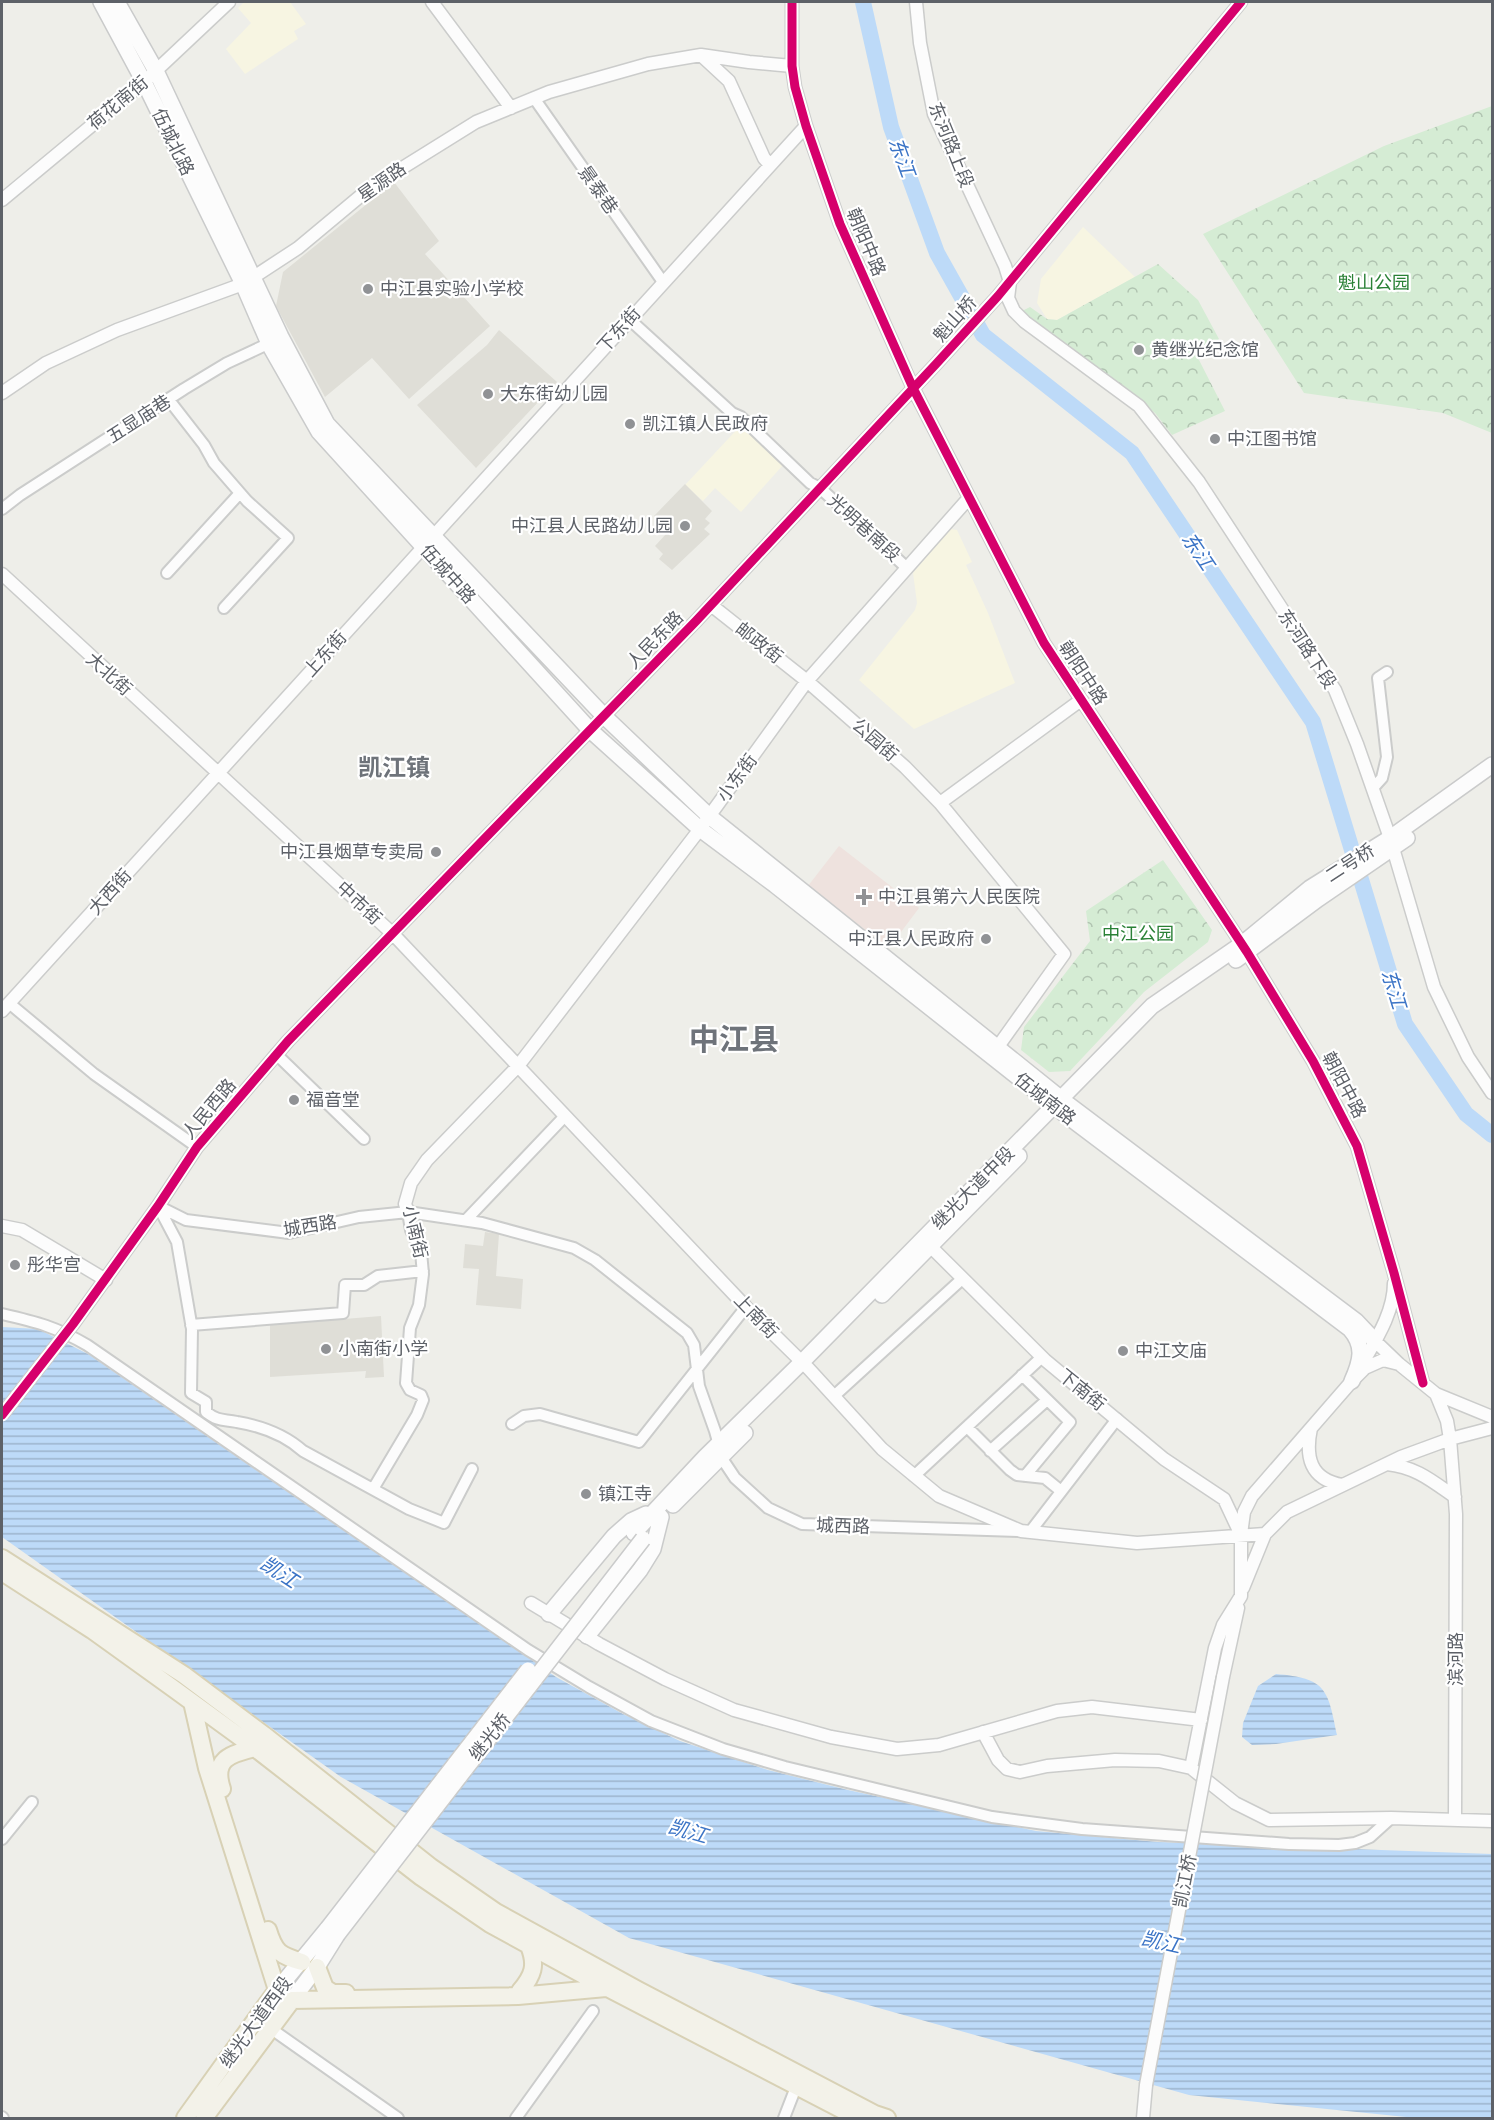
<svg xmlns="http://www.w3.org/2000/svg" width="1494" height="2120" font-family="Lato,'Noto Sans SC',sans-serif">
<style>
.commercial{fill:#f7f5e2}
.education{fill:#dfded7}
.medical{fill:#eee2de}
.park{fill:url(#park-crowns)}
.water{fill:url(#water-rules)}
.lines{fill:none;stroke-linecap:round;stroke-linejoin:round}
.river{stroke:#bddaf8;stroke-width:16}
.minor-casing{stroke:#cbcccb;stroke-width:14}
.tertiary-casing{stroke:#cbcccb;stroke-width:15}
.secondary-casing{stroke:#cacbcb;stroke-width:18}
.primary-casing{stroke:#d8d1b5;stroke-width:20}
.minor{stroke:#fcfcfc;stroke-width:10}
.tertiary{stroke:#fcfcfc;stroke-width:12}
.secondary{stroke:#fcfcfc;stroke-width:15}
.primary{stroke:#f3f2e9;stroke-width:16}
.tertiary-bridge-casing{stroke:#cbcccb;stroke-width:15;stroke-linecap:butt}
.secondary-bridge-casing{stroke:#cacbcb;stroke-width:18;stroke-linecap:butt}
.tertiary-bridge{stroke:#fcfcfc;stroke-width:12}
.secondary-bridge{stroke:#fcfcfc;stroke-width:15}
.cycleway-casing{stroke:#fff;stroke-width:13}
.cycleway{stroke:#d6006c;stroke-width:9}
.poi-dot{fill:#909295;stroke:#fff;stroke-width:2}
.labels{text-anchor:middle;stroke-width:4.5;stroke-linejoin:round;paint-order:stroke}
.street-label{font-size:18px;fill:#5d6168;stroke:#fff}
.park-label{font-size:18px;fill:#2a8136;stroke:#fff}
.poi-label{font-size:18px;fill:#5d6168;stroke:#fff;text-anchor:start}
.water-label{font-size:20px;font-style:italic;fill:#3b74c6;stroke:#fff}
.district-label{font-size:24px;font-weight:bold;fill:#6e737a;stroke:#fff}
.town-label{font-size:30px;font-weight:bold;fill:#6e737a;stroke:#fff}
</style>
<defs>
<pattern id="park-crowns" width="20" height="18" patternUnits="userSpaceOnUse" patternTransform="scale(1.5)"><rect width="20" height="18" fill="#d5ecd4"/><path d="M2 6a3 3 0 1 1 6 0M12 15a3 3 0 1 1 6 0" fill="none" stroke="#b0c3b0"/></pattern>
<pattern id="water-rules" width="6" height="5" patternUnits="userSpaceOnUse" patternTransform="scale(1.5)"><rect width="6" height="5" fill="#bddaf8"/><path d="M0 2.5h6" fill="none" stroke="#9db4cd"/></pattern>
</defs>
<rect width="100%" height="100%" fill="#eeeee9"/>
<!-- commercial -->
<path class="commercial" d="M244,2H290L306,24L294,31L298,39L245,74L226,49L251,23L238,8Z
M1083,227L1135,277L1057,320L1047,319L1037,303L1041,279Z
M743,423L784,464L741,512L715,488L703,501L685,485Z
M950,529L957,530L972,562L966,565L988,613L1015,683L914,729L859,680L915,610L917,603L913,573Z"/>
<!-- education -->
<path class="education" d="M394,182L439,241L425,254L490,326L409,399L372,358L325,397L276,306L283,272Z
M499,330L557,382L476,468L417,405L487,345Z
M685,484L712,511L705,519L710,523L704,529L710,534L672,570L659,559L663,554L655,546L666,534L665,528L654,516Z
M485,1232L499,1234L496,1276L523,1279L521,1309L476,1305L479,1269L463,1268L465,1244L483,1246Z
M381,1316L384,1377L365,1378L366,1371L270,1377V1325Z"/>
<!-- medical -->
<path class="medical" d="M839,846L919,908L889,948L808,886Z"/>
<!-- park -->
<path class="park" d="M1492,106V433L1443,413L1304,393L1203,234L1384,146Z
M1158,264L1198,300L1219,339L1199,360L1225,411L1172,435L1155,413L1020,312L1030,307L1047,319L1057,320Z
M1163,860L1212,930L1208,942L1144,992L1070,1071L1049,1072L1021,1050L1024,1027L1090,941L1086,911Z"/>
<!-- water -->
<path class="water" d="M2,1327L38,1329L88,1354L556,1677L623,1714L680,1741L768,1770L848,1790L1036,1831L1158,1842L1492,1854V2118H1416L1189,2095L629,1938L341,1777L2,1537Z
M1276,1674C1326,1678 1328,1689 1337,1735L1276,1744L1252,1745L1242,1737L1243,1723L1258,1686Z"/>
<g class="lines">
<!-- river -->
<path class="river" d="M863,2L891,127L937,253L983,335L1132,453L1313,722L1405,1024L1466,1114L1492,1135"/>
<defs>
<path id="minor" d="M534,98L663,282
M629,319L732,413L741,417L810,483L820,488L907,568
M169,400L204,445L214,463L247,501L288,538L224,608
M2,509L20,495L184,389L227,363L274,341
M167,573L240,493
M1373,788L1382,778L1387,757L1378,678L1387,672
M9,1003L94,1074L197,1147
M276,1054L364,1139
M158,1206L186,1220L289,1233L359,1217L408,1212L482,1223L574,1248L595,1260L687,1333L694,1345L699,1386L715,1431L723,1460L735,1478L768,1508L802,1524L1018,1531
M158,1206L177,1242L192,1329L191,1393L206,1402V1412C219,1422 223,1419 237,1422C261,1426 285,1435 303,1451L409,1509L444,1523L472,1469
M466,1220L565,1116
M2,1314C37,1322 56,1327 87,1345L528,1650L589,1687L651,1721L723,1749L785,1767L992,1817L1082,1829L1289,1844L1339,1845L1355,1843L1370,1837L1391,1818
M191,1325L343,1313L345,1285H364L378,1276L423,1271
M1022,1375L1070,1422L1025,1476
M834,1396L962,1279
M512,1424L524,1416L540,1414L639,1442L746,1307
M967,1427L1010,1470L1017,1475L1045,1478L1061,1491
M990,1451L1047,1400
M914,1476L1042,1357
M373,1489L417,1415L423,1400L421,1395L410,1390L406,1383L410,1328L419,1305L423,1274L421,1252L411,1230L408,1212
M1030,1532L1117,1419
M2,1839L32,1802
M270,2028L398,2118
M2,2117L3,2118
M516,2118L593,2011
M784,2118L796,2087"/>
<path id="tertiary" d="M432,2L511,108
M792,2V66L795,87L806,126L840,224L913,388L1044,643L1247,952L1313,1061L1357,1146L1394,1273L1423,1383
M916,2L920,43L934,114L1005,266L1010,282L1008,298L1014,311L1025,322L1139,406L1199,482L1335,690L1357,744L1390,838L1434,987L1468,1057L1492,1093
M702,56L729,81L764,158L770,165
M2,200L144,82L229,2
M2,393L46,363L117,330L243,284L298,248L370,188L476,122L549,92L648,64L701,55L749,62L792,66
M2,574L393,934L746,1307L809,1369L882,1449L939,1496L1021,1531L1137,1543L1265,1534
M711,605L807,681L905,767L940,803L1064,954L992,1055
M940,803L1081,700
M2,1011L806,126
M408,1212L405,1204L411,1183L427,1160L518,1066L700,829L807,681L968,499
M2,1226L22,1230L106,1280
M924,1240L1045,1360L1164,1459L1224,1499L1240,1533
M73,1324L158,1206L197,1147L288,1041L696,621L936,364L998,296L1241,2
M1361,1366C1375,1341 1394,1313 1394,1283
M1436,1394L1492,1417
M1311,1428C1305,1457 1310,1479 1342,1485
M1387,1464C1416,1467 1432,1481 1455,1497
M1243,1588L1265,1534L1287,1512L1401,1457L1450,1439L1447,1421L1436,1394L1399,1364L1375,1341
M531,1603L599,1644L665,1679L734,1710L831,1737L897,1749L939,1745L1057,1711L1092,1707L1201,1720
M1223,1677L1238,1608
M983,1732L998,1760L1007,1769L1020,1772L1047,1766L1115,1760L1159,1761L1191,1768L1235,1803L1269,1820L1391,1818L1492,1821
M1191,1768L1215,1648L1223,1625L1241,1596V1534L1244,1512L1252,1496L1352,1381L1365,1368L1383,1360L1399,1364
M1455,1820L1456,1514L1450,1439L1492,1428
M1143,2118L1146,2085"/>
<path id="secondary" d="M101,2L144,82L243,284L270,346L319,432L590,730L700,829L775,885L1062,1112L1350,1329C1365,1346 1361,1361 1352,1381
M117,2L156,71L281,337L327,424L604,716L709,816L1069,1105L1356,1321L1375,1341
M1236,960L1318,899L1407,838
M882,1295L1019,1156
M673,1505L745,1433
M634,1533L705,1457L802,1362L1152,1006L1242,944L1310,888L1390,838L1492,765
M549,1614L614,1536L631,1521L646,1514
M587,1636L640,1570L653,1549L661,1517
M277,1990L328,1928
M292,2000L317,1967L337,1935"/>
<path id="primary" d="M2,1558L184,1675L268,1738L431,1867L496,1912L638,1990L875,2114L887,2118
M2,1572L92,1630L174,1689L255,1748L421,1877L490,1924L596,1982L858,2118
M222,1789C212,1759 230,1754 255,1748
M268,1930C275,1953 280,1955 302,1962
M317,1967L325,1988L333,1993H346
M520,1991C533,1976 537,1965 529,1946
M185,2118L277,1990L207,1768L192,1702
M204,2118L292,2000L518,1996L606,1988"/>
</defs>
<!-- minor casing -->
<use href="#minor" class="minor-casing"/>
<!-- tertiary casing -->
<use href="#tertiary" class="tertiary-casing"/>
<!-- secondary casing -->
<use href="#secondary" class="secondary-casing"/>
<!-- primary casing -->
<use href="#primary" class="primary-casing"/>
<!-- minor -->
<use href="#minor" class="minor"/>
<!-- tertiary -->
<use href="#tertiary" class="tertiary"/>
<!-- secondary -->
<use href="#secondary" class="secondary"/>
<!-- primary -->
<use href="#primary" class="primary"/>
<defs>
<path id="tertiary-bridge" d="M2,1415L73,1324
M1146,2085L1223,1677"/>
<path id="secondary-bridge" d="M328,1928L528,1670
M337,1935L643,1539"/>
</defs>
<!-- tertiary-bridge casing -->
<use href="#tertiary-bridge" class="tertiary-bridge-casing"/>
<!-- secondary-bridge casing -->
<use href="#secondary-bridge" class="secondary-bridge-casing"/>
<!-- tertiary-bridge -->
<use href="#tertiary-bridge" class="tertiary-bridge"/>
<!-- secondary-bridge -->
<use href="#secondary-bridge" class="secondary-bridge"/>
<defs>
<path id="cycleway" d="M792,2V66L795,87L806,126L840,224L913,388L1044,643L1247,952L1313,1061L1357,1146L1394,1273L1423,1383
M2,1415L73,1324L158,1206L197,1147L288,1041L696,621L936,364L998,296L1241,2"/>
</defs>
<!-- cycleway casing -->
<use href="#cycleway" class="cycleway-casing"/>
<!-- cycleway -->
<use href="#cycleway" class="cycleway"/>
</g>
<!-- markers -->
<g class="poi-dot">
<circle cx="368" cy="289" r="6"/>
<circle cx="1139" cy="350" r="6"/>
<circle cx="488" cy="394" r="6"/>
<circle cx="630" cy="424" r="6"/>
<circle cx="1215" cy="439" r="6"/>
<circle cx="685" cy="526" r="6"/>
<circle cx="436" cy="852" r="6"/>
<path d="M861 888h6v6h6v6h-6v6h-6v-6h-6v-6h6z"/>
<circle cx="986" cy="939" r="6"/>
<circle cx="294" cy="1100" r="6"/>
<circle cx="15" cy="1265" r="6"/>
<circle cx="326" cy="1349" r="6"/>
<circle cx="1123" cy="1351" r="6"/>
<circle cx="586" cy="1494" r="6"/>
</g>
<g class="labels">
<!-- street labels -->
<g class="street-label">
<text transform="translate(118 103) rotate(-40)" y="6">荷花南街</text>
<text transform="translate(173 142) rotate(64)" y="6">伍城北路</text>
<text transform="translate(951 145) rotate(68)" y="6">东河路上段</text>
<text transform="translate(382 182) rotate(-35)" y="6">星源路</text>
<text transform="translate(598 190) rotate(55)" y="6">景泰巷</text>
<text transform="translate(866 242) rotate(67)" y="6">朝阳中路</text>
<text transform="translate(955 319) rotate(-48)" y="6">魁山桥</text>
<text transform="translate(619 330) rotate(-48)" y="6">下东街</text>
<text transform="translate(139 419) rotate(-33)" y="6">五显庙巷</text>
<text transform="translate(864 528) rotate(42)" y="6">光明巷南段</text>
<text transform="translate(448 574) rotate(48)" y="6">伍城中路</text>
<text transform="translate(655 640) rotate(-46)" y="6">人民东路</text>
<text transform="translate(759 643) rotate(38)" y="6">邮政街</text>
<text transform="translate(1307 649) rotate(57)" y="6">东河路下段</text>
<text transform="translate(325 654) rotate(-48)" y="6">上东街</text>
<text transform="translate(1083 673) rotate(57)" y="6">朝阳中路</text>
<text transform="translate(109 674) rotate(42)" y="6">大北街</text>
<text transform="translate(875 740) rotate(41)" y="6">公园街</text>
<text transform="translate(737 778) rotate(-54)" y="6">小东街</text>
<text transform="translate(1350 863) rotate(-33)" y="6">二号桥</text>
<text transform="translate(110 892) rotate(-48)" y="6">大西街</text>
<text transform="translate(359 903) rotate(43)" y="6">中市街</text>
<text transform="translate(1344 1085) rotate(62)" y="6">朝阳中路</text>
<text transform="translate(1045 1099) rotate(38)" y="6">伍城南路</text>
<text transform="translate(209 1109) rotate(-50)" y="6">人民西路</text>
<text transform="translate(973 1188) rotate(-45)" y="6">继光大道中段</text>
<text transform="translate(310 1226) rotate(-9)" y="6">城西路</text>
<text transform="translate(415 1232) rotate(77)" y="6">小南街</text>
<text transform="translate(756 1316) rotate(46)" y="6">上南街</text>
<text transform="translate(1082 1390) rotate(39)" y="6">下南街</text>
<text transform="translate(843 1526) rotate(2)" y="6">城西路</text>
<text transform="translate(1456 1659) rotate(-90)" y="6">滨河路</text>
<text transform="translate(490 1737) rotate(-52)" y="6">继光桥</text>
<text transform="translate(1185 1881) rotate(-79)" y="6">凯江桥</text>
<text transform="translate(256 2022) rotate(-54)" y="6">继光大道西段</text>
</g>
<!-- park labels -->
<g class="park-label">
<text x="1374" y="289">魁山公园</text>
<text x="1138" y="940">中江公园</text>
</g>
<!-- poi labels -->
<g class="poi-label">
<text x="380" y="295">中江县实验小学校</text>
<text x="1151" y="356">黄继光纪念馆</text>
<text x="500" y="400">大东街幼儿园</text>
<text x="642" y="430">凯江镇人民政府</text>
<text x="1227" y="445">中江图书馆</text>
<text x="673" y="532" text-anchor="end">中江县人民路幼儿园</text>
<text x="424" y="858" text-anchor="end">中江县烟草专卖局</text>
<text x="878" y="903">中江县第六人民医院</text>
<text x="974" y="945" text-anchor="end">中江县人民政府</text>
<text x="306" y="1106">福音堂</text>
<text x="27" y="1271">彤华宫</text>
<text x="338" y="1355">小南街小学</text>
<text x="1135" y="1357">中江文庙</text>
<text x="598" y="1500">镇江寺</text>
</g>
<!-- water labels -->
<g class="water-label">
<text transform="translate(902 157) rotate(70)" y="7">东江</text>
<text transform="translate(1198 551) rotate(56)" y="7">东江</text>
<text transform="translate(1394 989) rotate(73)" y="7">东江</text>
<text transform="translate(279 1572) rotate(33)" y="7">凯江</text>
<text transform="translate(688 1831) rotate(16)" y="7">凯江</text>
<text transform="translate(1161 1942) rotate(13)" y="7">凯江</text>
</g>
<!-- district labels -->
<g class="district-label">
<text x="394" y="776">凯江镇</text>
</g>
<!-- town labels -->
<g class="town-label">
<text x="734" y="1050">中江县</text>
</g>
</g>
<!-- border -->
<rect width="1494" height="2120" fill="none" stroke="#5d6168" stroke-width="6"/>
</svg>
